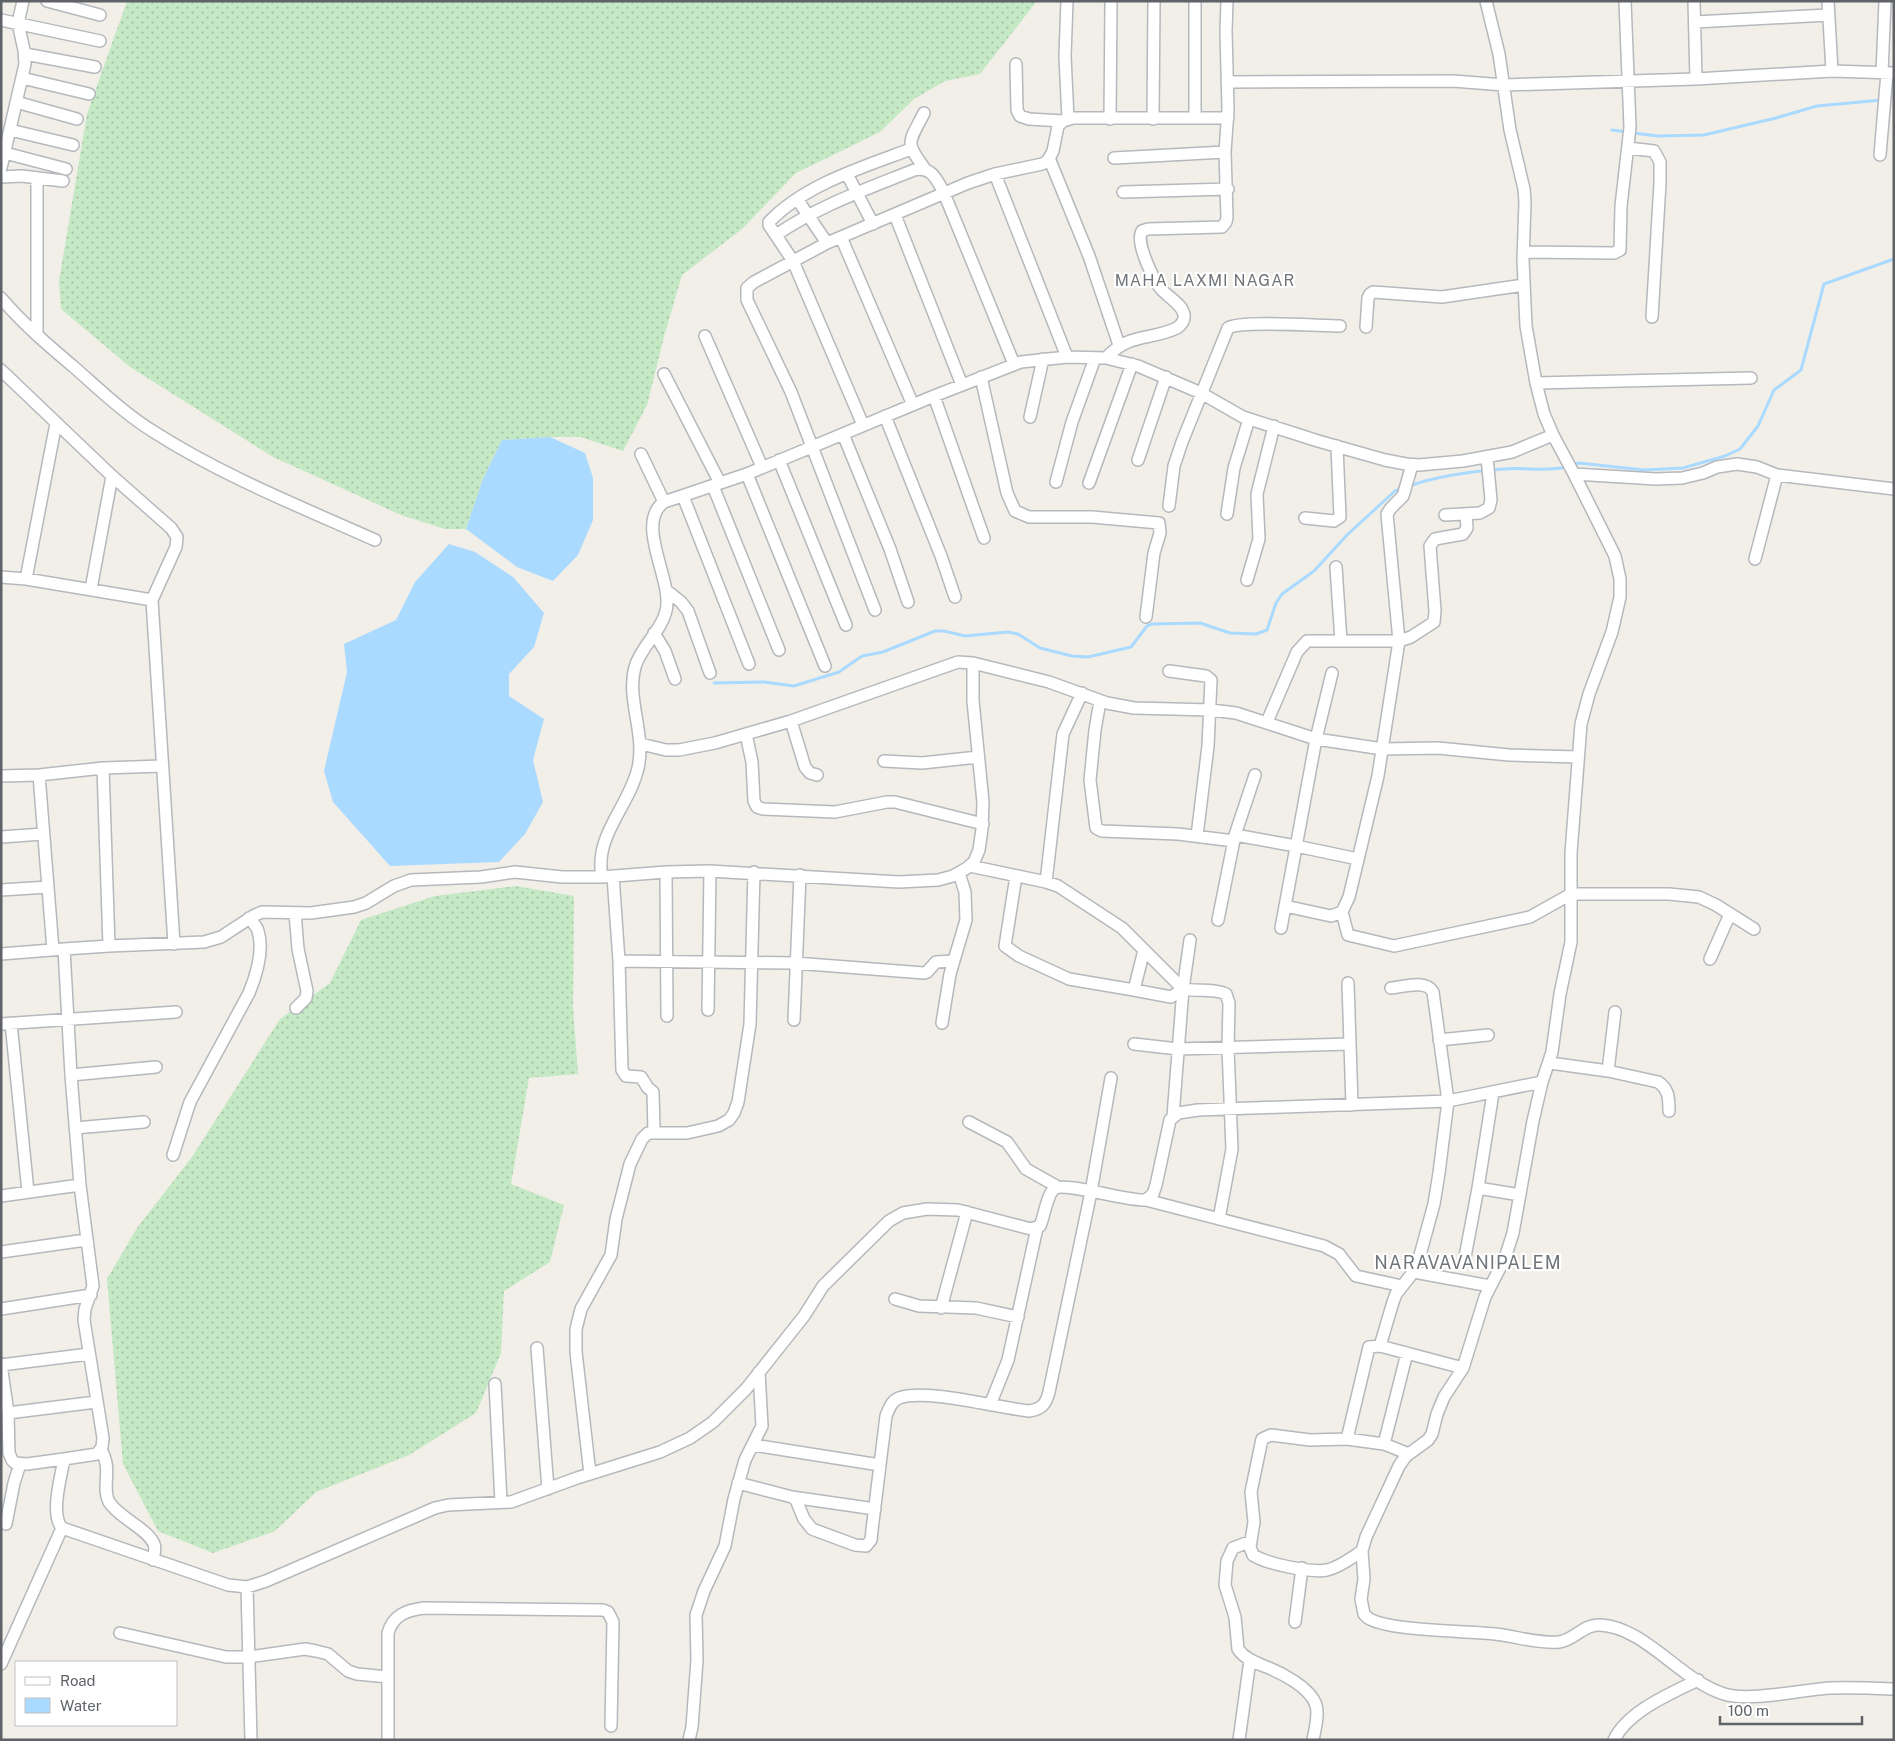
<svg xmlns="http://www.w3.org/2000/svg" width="1895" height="1741" font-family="'Public Sans',sans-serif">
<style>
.grass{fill:url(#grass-dots)}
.water{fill:#aadaff}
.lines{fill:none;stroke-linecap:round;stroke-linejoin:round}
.stream{stroke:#aadaff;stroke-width:3}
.minor-casing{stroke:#b5b8bc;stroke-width:14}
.minor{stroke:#fff;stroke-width:11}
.labels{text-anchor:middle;stroke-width:4.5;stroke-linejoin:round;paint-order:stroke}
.neighbourhood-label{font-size:16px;letter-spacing:1px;fill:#70757a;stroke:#fff}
.quarter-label{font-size:18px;letter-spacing:1px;fill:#70757a;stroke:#fff}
</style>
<defs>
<pattern id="grass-dots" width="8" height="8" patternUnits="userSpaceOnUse" patternTransform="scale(1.25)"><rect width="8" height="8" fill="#c5e8c5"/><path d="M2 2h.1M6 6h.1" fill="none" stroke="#a3c0a4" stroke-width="1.8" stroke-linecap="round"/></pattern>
</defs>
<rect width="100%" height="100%" fill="#f1efe8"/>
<!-- grass -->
<path class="grass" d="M127,1H1037L980,74L945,81L914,99L880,132L796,173L742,229L682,275L665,333L647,405L623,451L580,437H550L502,440L483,479L466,529H445L401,515L273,457L130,367L61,309L59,281L87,114Z
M516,886L574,896L573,1008L578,1074L529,1078L511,1184L564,1205L550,1262L504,1291L501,1353L476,1413L409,1455L316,1492L275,1531L213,1553L158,1531L123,1464L107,1279L137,1228L192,1157L280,1019L330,983L361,920L435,896Z"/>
<!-- water -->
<path class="water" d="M550,437L585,453L593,478V520L578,555L553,581L517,567L466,529L483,479L502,440Z
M449,544L475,552L513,577L544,613L534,647L509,674V696L544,719L533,760L543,802L525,834L499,862L390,866L333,802L324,771L347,672L344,644L396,620L415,582Z"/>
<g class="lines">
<!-- stream -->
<path class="stream" d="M1612,130L1627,132
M1633,133L1658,136L1704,135L1776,118L1817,106L1882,100
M1572,465L1579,463L1644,470L1683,468L1725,456L1740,449L1758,426L1774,390L1801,370L1824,284L1894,259
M1409,486C1438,476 1474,471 1504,469C1525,467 1545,472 1566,467
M714,683L764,682L794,686L839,672L862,656L883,652L935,631H944L965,636L1008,632L1018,634L1040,648L1072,656L1088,657L1131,647L1147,626L1152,624L1200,623L1230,633L1256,634L1267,630L1276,603L1282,594L1314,571L1347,535L1395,491L1401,489"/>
<defs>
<path id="minor" d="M47,1L100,15
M1067,1L1065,56L1068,119
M1195,1V118
M1486,1L1499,54L1510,130L1524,189L1525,202L1523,260L1526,326L1536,383L1544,414L1553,435L1574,474L1615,556L1620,579V597L1612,632L1589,694L1581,724L1571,853V942L1560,994L1552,1052L1542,1082L1533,1121L1513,1233L1505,1258L1485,1297L1463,1368L1444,1397L1437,1414L1432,1434L1428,1440L1406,1456L1399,1466L1366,1537L1362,1551L1364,1579L1361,1599L1364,1614L1368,1618C1388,1631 1467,1631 1495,1634C1515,1636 1538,1644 1559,1642C1574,1640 1584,1624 1600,1625C1645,1627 1681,1681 1724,1694C1748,1702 1802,1690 1829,1688C1851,1687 1872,1688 1894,1689
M1694,1L1696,79
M1828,1L1832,71
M1,20L100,41
M1695,22L1828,15
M25,54L95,67
M1016,64L1017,110L1020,116L1029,119L1063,121
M1882,73L1885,1
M22,78L89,94
M1227,82L1453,81L1504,85L1696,79L1832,71L1894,73
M16,102L77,119
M924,113C909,143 904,141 925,169
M1110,119L1111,1
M1153,119L1154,1
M10,130L73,145
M1628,148L1654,151L1660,162V183L1652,317
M5,153L66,169
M1880,155L1887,73
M1049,158L1089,256L1119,345
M1114,158L1225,152
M1,168L25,64L24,50L18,23L23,1
M847,174L873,224
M995,174L1067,357
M1,177L22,176L63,181
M37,178V335
M1123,192L1228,189
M797,199L827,243
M895,215L962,385
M776,235C818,206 867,189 914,170C932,166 937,180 944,193L1014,364
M841,237L913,405
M1524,252L1614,253L1620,250L1621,206L1630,127L1625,1
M1,298C23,324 49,346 75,368C100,390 125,414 154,432C223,476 301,507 375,540
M1366,327L1368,298L1370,294L1373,292L1442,297L1524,285
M705,336L762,467
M1106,358C1130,332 1149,341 1177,328C1181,325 1185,321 1184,315C1183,305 1168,297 1161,289C1153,279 1135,242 1142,231L1148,229L1222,227L1226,222L1227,217L1225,152L1228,109L1226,31L1227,1
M1,370L112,476L171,528L177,537L176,547L152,600L174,944
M664,374L720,483
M981,377L1007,493L1015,511L1029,517H1092L1159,523L1160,533L1154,553L1146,617
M1536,383L1751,378
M934,396L984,538
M885,416L941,556L955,597
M1030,417L1043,359
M863,425L793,261L769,225V222C806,184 863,167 911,149
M843,434L890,549L908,602
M641,454L664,502
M779,460L846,625
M1138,460L1166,377
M747,474L825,666
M1574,474L1656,479L1682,478L1703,473L1717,467L1737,464L1757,467L1777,475L1894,489
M1056,482L1072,422L1095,358
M1089,483L1132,364
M713,486L779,650
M683,496L749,664
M1169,506L1174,466L1182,442L1228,328C1240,320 1321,326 1340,326
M1227,514L1234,468L1249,419
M1445,515L1480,513L1489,508L1491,500L1487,457
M1305,518L1334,521L1340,517L1337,446
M1755,559L1777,475
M1336,567L1341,641
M1,577L26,579L152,600
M26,579L56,423
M1247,580L1259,539L1257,494L1274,426
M91,589L112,476
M666,590L681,602L688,611L710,673
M875,610L791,392L747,300V288L754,282L827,243L968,183L995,174L1042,164L1048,161L1053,151L1058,126L1063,121L1073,118H1228
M654,633L665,651L675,679
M1169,671L1206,676L1211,680L1208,746L1197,836
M1332,673L1316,739L1383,749L1438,748L1509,755L1578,757
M1100,701L1095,730L1090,780L1096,828L1102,831L1178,834L1234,841
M791,721L805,767L810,773L817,775
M1267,722L1297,652L1307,641H1399L1411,637L1434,622L1435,611L1430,546L1435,539L1463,534L1467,528L1466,514
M746,734L752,762L754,801L757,807L763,809L835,812L887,802H895L983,824
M641,744L666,750H679L715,743L791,721L958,662L973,663L1049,682L1107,703L1134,708L1211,710L1236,713L1316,739L1281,928
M884,761L922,763L978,757
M103,768L109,946
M39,775L53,950
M1,776L39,775L103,768L162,766
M1235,835L1296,846L1358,859
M1,837L43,834
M970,866L1046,882L1058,886L1122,928L1183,989C1197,992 1214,988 1226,994L1229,1003L1228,1048L1232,1149L1219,1219
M666,872L667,1016
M613,876L619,961L622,1070L626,1076L641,1077L648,1088L653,1092L654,1132
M1016,876L1005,946L1019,956L1069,979L1134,990
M602,877C594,835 629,807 638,768C646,734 626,699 635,667C641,646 661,632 666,611C674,581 634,524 664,502L747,474L934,396L1021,362L1067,357L1106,358L1138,366L1201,393L1243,417L1318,441L1385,460L1406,464L1419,465L1463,461L1512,452L1553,435
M1046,882L1063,734L1082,693
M1,890L48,887
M1285,906L1331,916L1342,912L1349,897L1378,776L1399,641L1387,514L1391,508L1403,496L1412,465
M1342,912L1348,935L1394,946L1530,917L1571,894H1669L1699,897L1716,905L1754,929
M295,913L298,949L307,991L306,998L296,1008
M1218,920L1235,835L1255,775
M64,949L109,946L204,942L221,937L253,916L262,912L311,913L354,907L366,903L394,886L411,880L481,877L515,872L562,877H602L666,872L710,871L899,882L938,880L953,876L967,868L974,862L979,850L982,829L983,802L973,701V663
M1144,950L1134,990L1171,997L1183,989
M1,954L64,949L71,1075L80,1185L93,1286L85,1309L84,1320L103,1438L102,1447L97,1454L64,1459C61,1477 50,1514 62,1528L228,1585L247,1587L266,1581L435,1508L448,1505L511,1502L577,1478L660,1452L690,1438L713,1422L746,1389L804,1316L823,1286L889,1221L903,1213L927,1209L958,1210L1031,1229L1040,1226C1044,1217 1047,1195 1054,1189C1064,1181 1128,1202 1146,1200L1153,1194L1156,1185L1170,1120L1178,1113L1198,1110L1448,1101L1542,1082
M1710,959L1730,914
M619,961L795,963L924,973L927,972L936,962L953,961
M1348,983L1352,1105
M708,1010L710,871
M794,1020L800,875
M11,1023L28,1192
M942,1023L950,974L966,920L965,892L959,873
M1,1024L176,1012
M1439,1040L1488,1035
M1134,1044L1178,1049L1350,1044
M1550,1063L1608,1071L1658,1082C1669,1089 1669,1099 1669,1111
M1608,1071L1615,1012
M71,1075L156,1067
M1173,1116L1183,989L1190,940
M969,1122L1007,1142L1026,1169L1058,1187
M75,1128L144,1122
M173,1155L190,1102L249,993C256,976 264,950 258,931C257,926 253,923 249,918
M1478,1188L1493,1093
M1,1196L80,1185
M1146,1200L1324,1246L1339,1254L1356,1276L1402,1286
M1,1252L86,1240
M1465,1257L1478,1188L1520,1195
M1414,1272L1490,1286
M895,1299L919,1306L976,1308L1018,1317
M941,1308L967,1212
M1,1309L91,1295
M1380,1346L1393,1302L1396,1294L1411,1275L1420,1255L1434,1204L1439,1173L1448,1101L1433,992C1426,979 1403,987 1391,988
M537,1348L548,1489
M1,1364L8,1413L9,1453L12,1460L15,1463L27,1464L64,1459
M1,1365L89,1354
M495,1384L501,1502
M990,1405L1008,1360L1037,1228
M8,1413L96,1402
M1347,1439L1369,1347L1380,1346L1463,1368
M1384,1444L1407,1353
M753,1445L880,1465
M101,1450C113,1469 101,1487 109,1502C119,1518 147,1528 154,1544C156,1549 154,1555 153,1560
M590,1474L576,1352V1329L581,1309L611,1255L616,1219L630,1164L642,1139L648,1133H687L718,1126L729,1120L734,1113L738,1102L750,1024L754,872
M738,1483L792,1497L796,1500L804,1519L812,1529L855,1545L866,1546L871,1540L872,1530L886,1416C889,1409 891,1401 899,1398C926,1388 998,1408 1029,1411C1042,1409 1046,1404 1049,1392L1091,1192L1111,1078
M792,1497L875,1509
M6,1524L14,1483L20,1464
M1249,1542L1233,1548L1227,1561L1225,1585L1235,1617L1238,1649C1244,1658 1254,1662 1264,1666C1280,1672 1310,1687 1316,1705C1319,1715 1315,1729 1313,1740
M1362,1551C1351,1558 1340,1567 1327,1570C1311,1573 1267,1564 1253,1555L1250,1547L1254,1522L1251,1492L1262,1439L1271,1435L1310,1440L1347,1439L1384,1444L1409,1454
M247,1587L251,1740
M1295,1622L1302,1568
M120,1633L226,1657H249L305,1649L316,1651L328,1654L348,1671L357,1674L388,1677
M1,1664L62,1528
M388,1740V1633C393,1615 407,1610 424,1608L603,1610L608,1612L613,1622L611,1726
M689,1740L692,1727L697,1660L696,1615L704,1591L725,1546L734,1499L745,1460L762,1426L759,1372
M1239,1740L1250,1660
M1614,1740C1628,1711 1670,1694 1698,1680"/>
</defs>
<!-- minor casing -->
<use href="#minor" class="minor-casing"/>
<!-- minor -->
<use href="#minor" class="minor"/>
</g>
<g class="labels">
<!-- neighbourhood labels -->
<g class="neighbourhood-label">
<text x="1205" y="286">MAHA LAXMI NAGAR</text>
</g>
<!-- quarter labels -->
<g class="quarter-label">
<text x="1468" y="1269">NARAVAVANIPALEM</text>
</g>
</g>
<!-- border -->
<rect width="1895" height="1741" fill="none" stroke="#5f6368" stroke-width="5"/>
<!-- legend -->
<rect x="15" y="1661" width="162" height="65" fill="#ffffff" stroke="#bfc1c3"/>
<rect x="25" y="1677" width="25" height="8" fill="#ffffff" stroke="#bfc1c3"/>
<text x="60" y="1686" font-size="15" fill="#5f6368">Road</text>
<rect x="25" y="1698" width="25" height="15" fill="#aadaff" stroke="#bfc1c3"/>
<text x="60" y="1711" font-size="15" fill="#5f6368">Water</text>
<!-- scale -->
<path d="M1720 1716v8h142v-8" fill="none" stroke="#5f6368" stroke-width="2.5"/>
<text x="1728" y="1716" font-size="15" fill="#5f6368" stroke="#ffffff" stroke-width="4" paint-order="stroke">100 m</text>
</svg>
